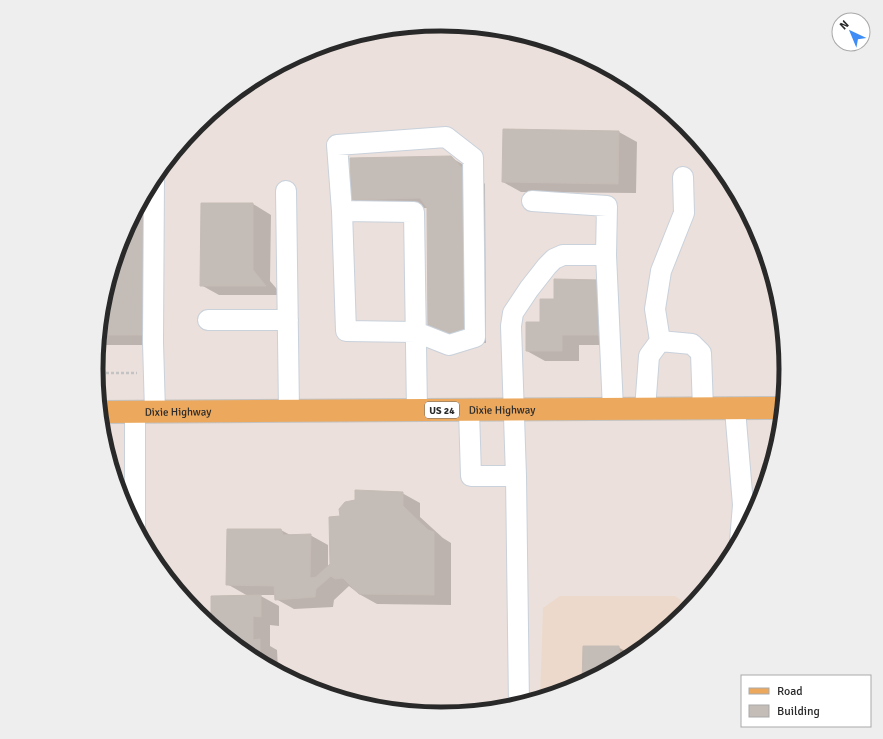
<svg xmlns="http://www.w3.org/2000/svg" width="883" height="739" font-family="Signika,sans-serif">
<style>
.education{fill:#ecd9cb}
.shadow{fill:#0003}
.building{fill:#c3bcb7;stroke:#c6bcb5}
.lines{fill:none;stroke-linecap:round;stroke-linejoin:round}
.minor-casing{stroke:#c9d1db;stroke-width:22}
.major-casing{stroke:#c3c3c3;stroke-width:24}
.path{stroke:#c3c3c3;stroke-width:2.5;stroke-dasharray:3 2;stroke-linecap:butt}
.minor{stroke:#fff;stroke-width:20}
.major{stroke:#eca95e;stroke-width:22}
.labels{text-anchor:middle;stroke-width:4;stroke-linejoin:round;paint-order:stroke}
.shield{fill:#fff;stroke:#696969;stroke-width:1}
.shield-label{font-size:10px;font-weight:bold;fill:#292929}
.street-label{font-size:11px;fill:#292929;stroke:#fff}
.rim{fill:none;stroke:#292929;stroke-width:5}
</style>
<rect width="100%" height="100%" fill="#ebe0db"/>
<!-- education -->
<path class="education" d="M560,596H675L691,607L686,614L633,657L574,689L540,699L543,608Z"/>
<!-- shadow -->
<path class="shadow" d="M619,132L637,142L636,193L521,192L503,182Z
M450,157L469,168L485,184L486,343H447L428,208L370,209L352,199Z
M154,177L159,345H98L103,302L122,237Z
M253,204L271,215L270,281L282,295H219L201,285Z
M599,280L617,345H579V361H545L527,351L541,323Z
M402,493L420,503V517L443,538L451,543V605L377,604L359,594L349,586L334,600L333,607L294,609L276,599V595H259L279,606V626L270,625V646L277,650L278,669L274,670L249,657L212,626V597L248,596L227,584L281,530L292,536L310,535L328,545V567L331,564L341,517Z
M618,647L632,655V658L583,684Z"/>
<!-- building -->
<path class="building" d="M503,129L619,131L618,184L502,182Z
M451,156L467,173L469,333H428L427,208L420,198L351,200L350,158Z
M142,201V335H99L103,302L122,237Z
M201,203H253V270L266,286H200Z
M554,279L600,280L599,335H562V351H526V322H540V299H554Z
M355,490L403,492V506L428,530L434,532V595L359,594L343,578L335,579L331,576L316,589L315,597L275,600L274,586L226,585L227,529H281L283,535L311,534L310,578L316,577L330,564L329,517L340,516L339,509L345,502L355,500Z
M261,595V617L253,616V640L260,639V659L256,660L249,657L211,625V596Z
M583,646H619L620,664L582,685Z"/>
<g class="lines">
<defs>
<path id="minor" d="M154,177L153,342L155,412
M286,191L289,411
M532,201L607,206L606,255
M342,211L337,145L446,137L473,158L475,337L449,345L416,332L346,331L342,211L414,212L417,411
M208,320H288
M660,341L655,309L661,271L684,213L683,177
M645,409L649,356L660,341L692,344L701,353L703,409
M735,409L743,505L740,541
M469,410L471,476H516
M135,412V526
M519,705L516,476L511,326L513,313L529,289L547,266L554,259L563,255H606L613,409"/>
<g id="major">
<path id="s1" d="M100,412L783,408"/>
</g>
</defs>
<!-- minor casing -->
<use href="#minor" class="minor-casing"/>
<!-- major casing -->
<use href="#major" class="major-casing"/>
<!-- path -->
<path class="path" d="M96,373H137
M103,436L111,439"/>
<!-- minor -->
<use href="#minor" class="minor"/>
<!-- major -->
<use href="#major" class="major"/>
</g>
<g class="labels">
<!-- shield labels -->
<rect class="shield" x="425" y="402" width="34" height="16" rx="3"/>
<g class="shield-label">
<text x="442" y="414">US 24</text>
</g>
<!-- street labels -->
<g class="street-label">
<text dy="4" stroke="none"><textPath href="#s1" startOffset="402">Dixie Highway</textPath></text>
<text dy="4" stroke="none"><textPath href="#s1" startOffset="78">Dixie Highway</textPath></text>
</g>
</g>
<!-- crop -->
<path d="M0 0H883V739H0ZM103 369a338 338 0 1 1 676 0a338 338 0 1 1-676 0Z" fill="#eee" fill-rule="evenodd"/>
<path class="rim" d="M103 369a338 338 0 1 1 676 0a338 338 0 1 1-676 0Z"/>
<!-- legend -->
<rect x="741" y="675" width="130" height="52" fill="#ffffff" stroke="#a9a9a9"/>
<rect x="749" y="688" width="20" height="6" fill="#eca95e" stroke="#a9a9a9"/>
<text x="777" y="695" font-size="12" fill="#292929">Road</text>
<rect x="749" y="705" width="20" height="12" fill="#c3bcb7" stroke="#a9a9a9"/>
<text x="777" y="715" font-size="12" fill="#292929">Building</text>
<!-- north arrow -->
<g transform="translate(851 32) rotate(316)"><circle r="19" fill="#ffffff" stroke="#a9a9a9"/>
<path d="M0-3L7 15L0 10L-7 15Z" fill="#3e8cf5"/>
<text y="-6" font-size="11" font-weight="bold" text-anchor="middle" fill="#292929">N</text>
</g>
</svg>
